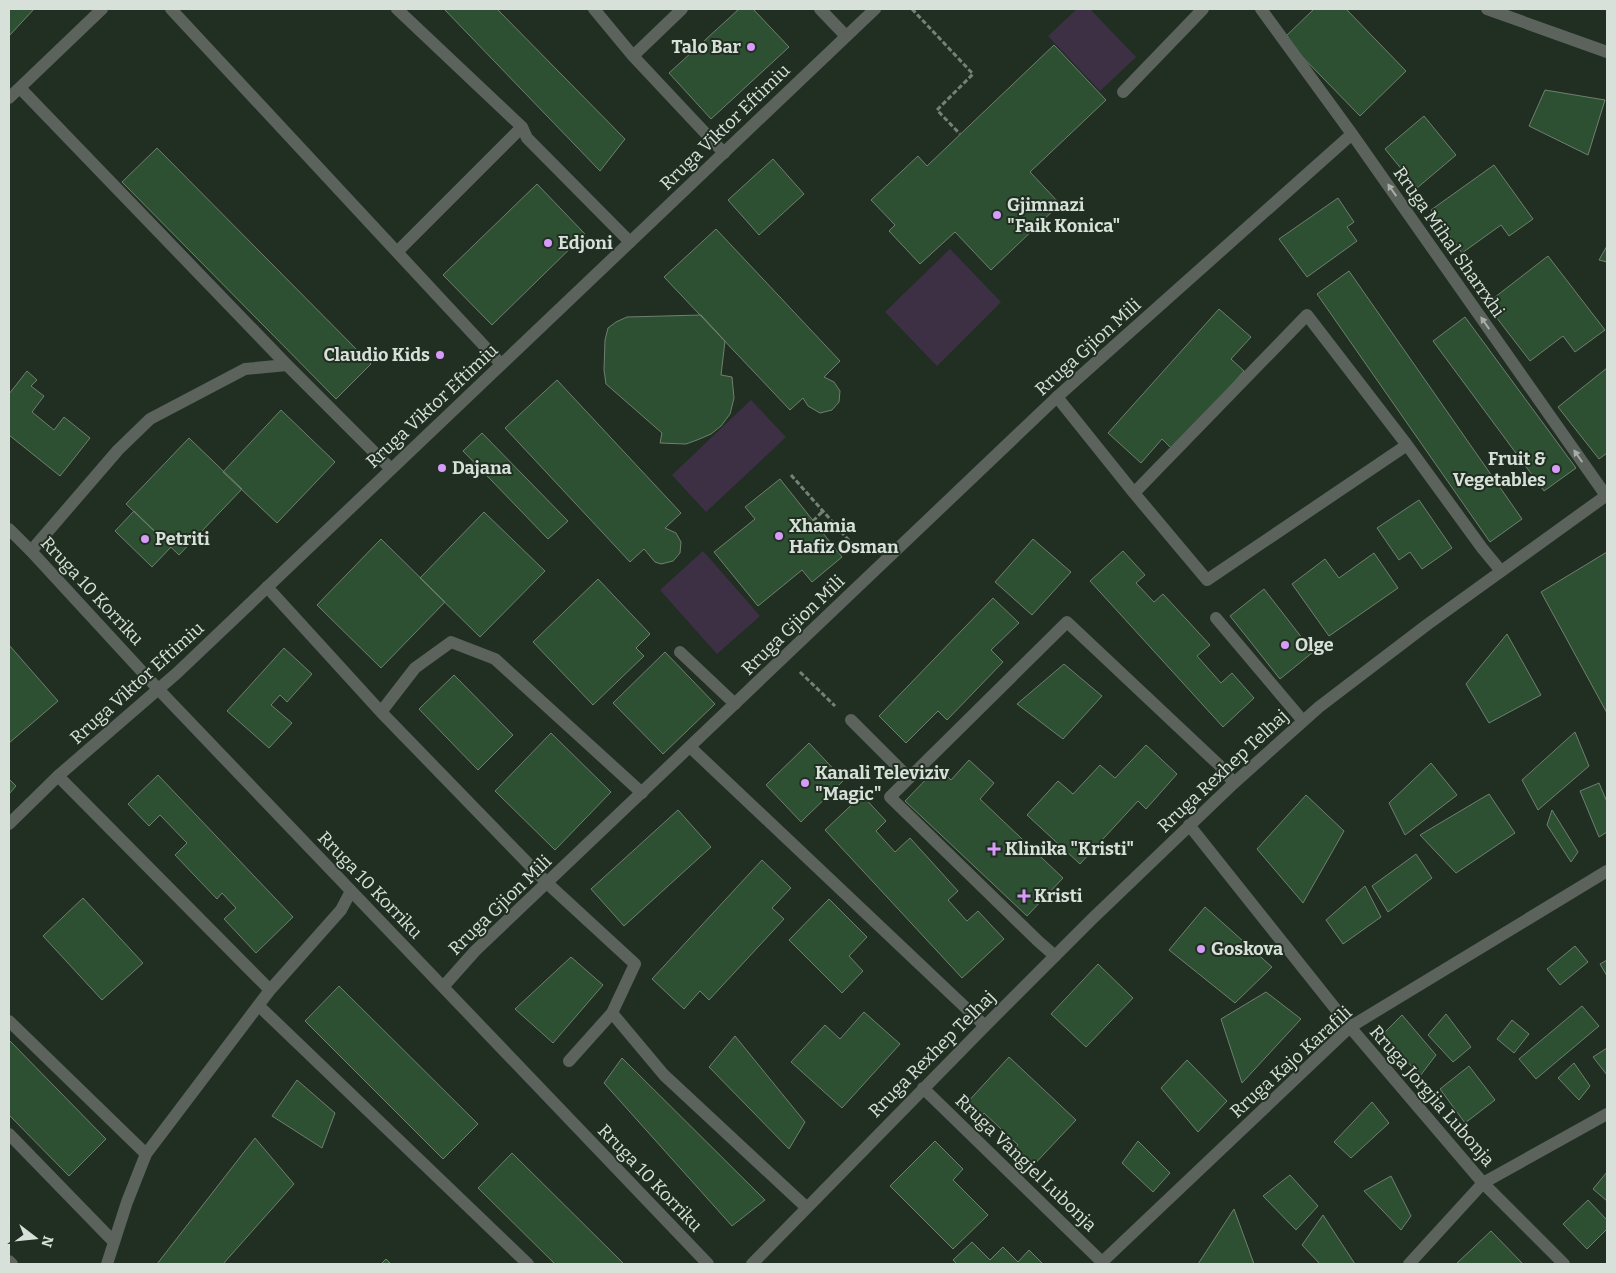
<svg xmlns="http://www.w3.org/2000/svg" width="1616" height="1273" font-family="Bitter,serif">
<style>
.green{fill:#3d3045}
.building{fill:#2e5032;stroke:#6f7f70}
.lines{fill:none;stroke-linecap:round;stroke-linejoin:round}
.path{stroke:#758176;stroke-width:3;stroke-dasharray:5 2.5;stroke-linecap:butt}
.lane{stroke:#5c625c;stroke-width:12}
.street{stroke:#5c625c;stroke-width:12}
.oneway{fill:#a6aea7}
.poi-dot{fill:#d79bf9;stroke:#212f22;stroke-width:2}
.labels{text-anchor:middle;stroke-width:4;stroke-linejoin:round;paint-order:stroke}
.poi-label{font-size:18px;font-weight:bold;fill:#d8e1d9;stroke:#212f22;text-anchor:start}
.street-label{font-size:18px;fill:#d8e1d9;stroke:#212f22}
</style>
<rect width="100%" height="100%" fill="#212f22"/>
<!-- green -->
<path class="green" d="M1077,9H1090L1136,57L1100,91L1048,36Z
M950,249L1001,302L937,366L885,312Z
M751,400L786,437L706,512L672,475Z
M703,551L760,616L717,654L660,590Z"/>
<!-- building -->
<path class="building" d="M9,9H34L9,36Z
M444,9H497L625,139L600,171Z
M739,9H753L789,47L711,119L669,73Z
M1314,9H1346L1406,71L1360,116L1284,38Z
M1054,45L1106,100L1030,172L1060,204L991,270L955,232L920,264L889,231L895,225L871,200L918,156L927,166Z
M1545,90L1605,100L1588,155L1529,126Z
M1424,116L1456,155L1417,188L1385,149Z
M157,148L371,364L336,399L122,182Z
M773,159L804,194L759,235L728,200Z
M1494,165L1533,219L1509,236L1501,225L1462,253L1431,210Z
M537,184L585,234L492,325L443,275Z
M1338,198L1354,222L1347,227L1357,241L1307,277L1279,239Z
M716,229L840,361L824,377L834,382L840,391L839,402L832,410L820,413L808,406L803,398L790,410L664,277Z
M1607,246V262L1599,260Z
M1548,256L1605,330L1575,352L1563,336L1530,361L1486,304Z
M1349,271L1522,519L1490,542L1317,294Z
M1219,309L1251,337L1231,359L1244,371L1173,450L1162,439L1141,463L1108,433Z
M701,315L725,341L721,375L732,377L734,398L730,414L721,426L711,434L697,440L686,444L660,443L662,433L606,384L604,370L605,340L608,328L616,322L627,317Z
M1465,317L1576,468L1544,491L1433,341Z
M1607,368V453L1599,459L1558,407Z
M27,371L37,380L31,386L44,396L32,412L54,430L64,417L90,438L60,476L9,435V394Z
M557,380L681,513L665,528L676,533L681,542L680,553L673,561L661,564L655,562L644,549L630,562L505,428Z
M281,410L335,462L277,523L223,472Z
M482,433L568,521L548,539L463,451Z
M189,438L242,489L179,555L126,504Z
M780,479L842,557L812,582L802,570L758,606L714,552L755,519L745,507Z
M1419,500L1452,548L1422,569L1410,552L1399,560L1377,528Z
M134,511L171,547L152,567L115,531Z
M484,512L545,571L480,637L420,578Z
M381,539L445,602L381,668L317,605Z
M1033,539L1071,572L1032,615L995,582Z
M1123,551L1145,575L1136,583L1154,602L1163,594L1210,645L1197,656L1221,683L1232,673L1254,698L1223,727L1090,581Z
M1607,552V713L1541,592Z
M1374,553L1398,588L1329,636L1292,584L1325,559L1339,578Z
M598,579L650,634L636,648L644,656L593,705L533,642Z
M1264,589L1313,652L1280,679L1230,616Z
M993,598L1019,623L991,650L1003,662L947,720L938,711L906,743L879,716Z
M1507,634L1541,695L1489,723L1466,684Z
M9,645L58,701L9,743Z
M284,648L312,674L287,702L280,695L271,705L292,723L269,748L227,711Z
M665,652L715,704L663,754L613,703Z
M1064,664L1102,696L1063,739L1017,704Z
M454,675L513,735L478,770L419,709Z
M1575,732L1589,766L1538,810L1522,780Z
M551,733L611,792L555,850L495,791Z
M809,743L844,780L801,822L766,785Z
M1146,745L1177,774L1146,809L1138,801L1080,864L1027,815L1058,781L1073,794L1100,765L1115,778Z
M969,760L994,783L980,799L1063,878L1027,916L905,801L938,767L951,780Z
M1431,763L1457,795L1405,835L1389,803Z
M158,775L293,917L256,953L224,919L236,908L222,893L217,899L175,855L187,843L160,815L149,826L128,804Z
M9,779L16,786L9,794Z
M1599,783L1607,802V832L1599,837L1580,791Z
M1489,794L1515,833L1456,873L1420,835Z
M862,795L886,821L876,831L895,852L910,838L958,891L948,900L967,921L978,911L1004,939L962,978L825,830Z
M1306,795L1344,831L1303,903L1257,849Z
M678,810L711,847L624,926L591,889Z
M1552,810L1578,852L1571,862L1547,825Z
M1416,854L1432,878L1388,912L1372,886Z
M762,860L791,888L772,908L784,919L709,1000L700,991L684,1009L652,979Z
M1365,886L1381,917L1343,944L1326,920Z
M83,898L143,963L102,1000L43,936Z
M829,899L867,937L849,956L863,971L842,993L789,940Z
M1205,907L1272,967L1235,1003L1169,950Z
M1575,946L1588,962L1560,985L1547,969Z
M571,957L603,985L553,1043L515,1009Z
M1607,960V976L1600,964Z
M1098,964L1133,998L1086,1047L1051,1014Z
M339,986L478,1124L443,1159L305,1021Z
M1266,992L1301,1019L1242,1083L1221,1019Z
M1582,1006L1599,1026L1536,1079L1519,1059Z
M864,1012L900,1044L842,1108L791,1062L825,1025L840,1039Z
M1446,1014L1471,1047L1453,1062L1428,1035Z
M1402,1015L1436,1055L1420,1076L1383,1034Z
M1512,1020L1529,1034L1514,1053L1497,1039Z
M735,1036L805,1122L789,1149L709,1067Z
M9,1040L106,1139L69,1176L9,1115Z
M1607,1048V1075L1593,1057Z
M1009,1057L1076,1120L1028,1171L1010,1154L1018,1145L984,1113L979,1120L964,1106Z
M622,1058L765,1200L732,1226L604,1083Z
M1187,1060L1227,1101L1198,1132L1161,1088Z
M1574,1063L1590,1086L1579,1100L1558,1078Z
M1469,1066L1495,1100L1465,1123L1440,1089Z
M297,1080L335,1113L322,1148L272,1116Z
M1372,1102L1389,1123L1351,1158L1334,1142Z
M255,1138L294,1184L223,1264H157Z
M935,1141L963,1169L953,1180L988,1215L953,1249L890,1186Z
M1138,1141L1170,1173L1153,1192L1122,1163Z
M512,1153L624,1264H555L478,1188Z
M1607,1172V1201L1593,1189Z
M1290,1175L1318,1206L1296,1230L1263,1196Z
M1391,1176L1411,1216L1401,1230L1364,1191Z
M1588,1200L1607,1220V1229L1587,1249L1563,1224Z
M1234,1209L1254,1264H1198Z
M1323,1215L1355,1264H1320L1302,1245Z
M1491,1231L1523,1264H1456Z
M972,1242L990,1260L1003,1247L1018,1262L1029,1250L1043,1264H957L953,1260Z
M386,1259L391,1264H381Z"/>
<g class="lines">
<!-- path -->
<path class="path" d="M912,9L973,74L937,110L960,134
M791,475L860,553
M813,521L823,511
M800,672L835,706"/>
<!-- lane -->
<path class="lane" d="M171,9L501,364
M397,9L522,127L527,138L630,242
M594,9L633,56L724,153
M820,9L846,36
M633,56L682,9
M20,88L287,365L391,469
M1123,92L1203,9
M9,98L102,9
M397,252L522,127
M1057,397L1134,493L1207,580L1407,445
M1134,493L1307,315L1407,445L1482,548L1501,571
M31,551L118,450L150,419L245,369L287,365
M267,587L381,712L547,883L635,964L612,1013L664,1075L806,1207
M1216,618L1303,721
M680,652L735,704
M381,712L415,668L451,642L495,659L642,793
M851,720L909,778
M690,747L985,1026
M58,776L270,990
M1055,956L1038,941L890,797L1067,622L1219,765L1234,783
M259,1006L528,1264
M9,1021L146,1154
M569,1061L612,1013
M9,1134L113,1241
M9,1261L12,1264
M107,1264L127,1202L146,1154L270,990L341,910L351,891"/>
<!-- street -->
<path class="street" d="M1261,9L1352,134L1607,497
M1487,9L1607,52
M9,529L31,551L159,690L708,1264
M9,824L58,776L177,673L875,9
M1189,825L1350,1027L1483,1183L1564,1264
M443,987L475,951L1057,397L1352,134
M923,1088L1104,1264
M752,1264L985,1026L1092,919L1234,783L1319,707L1428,624L1607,495
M1100,1264L1350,1027L1607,871
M1409,1264L1483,1183L1607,1114"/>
</g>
<!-- one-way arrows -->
<defs><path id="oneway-solid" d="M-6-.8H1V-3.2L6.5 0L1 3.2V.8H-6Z" transform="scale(1.25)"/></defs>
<g class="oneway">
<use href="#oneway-solid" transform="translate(1392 190) rotate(-125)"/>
<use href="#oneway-solid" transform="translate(1485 323) rotate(-125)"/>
<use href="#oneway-solid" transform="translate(1578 456) rotate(-125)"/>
</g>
<!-- markers -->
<g class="poi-dot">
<circle cx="751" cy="47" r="5"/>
<circle cx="997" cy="215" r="5"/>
<circle cx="548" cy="243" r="5"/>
<circle cx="440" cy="355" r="5"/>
<circle cx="442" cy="468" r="5"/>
<circle cx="1556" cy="469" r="5"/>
<circle cx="779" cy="536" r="5"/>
<circle cx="145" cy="539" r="5"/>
<circle cx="1285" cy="645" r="5"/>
<circle cx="805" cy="783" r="5"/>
<path d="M991.5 841.5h5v5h5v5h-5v5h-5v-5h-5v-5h5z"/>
<path d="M1021.5 888.5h5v5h5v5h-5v5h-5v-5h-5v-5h5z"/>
<circle cx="1201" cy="949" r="5"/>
</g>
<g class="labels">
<!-- poi labels -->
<g class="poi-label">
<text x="741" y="53" text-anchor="end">Talo Bar</text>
<text x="1007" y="211">Gjimnazi<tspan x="1007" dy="21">"Faik Konica"</tspan></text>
<text x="558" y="249">Edjoni</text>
<text x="430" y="361" text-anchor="end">Claudio Kids</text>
<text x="1546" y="465" text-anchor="end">Fruit &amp;<tspan x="1546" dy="21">Vegetables</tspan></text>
<text x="452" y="474">Dajana</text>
<text x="789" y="532">Xhamia<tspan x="789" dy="21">Hafiz Osman</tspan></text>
<text x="155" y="545">Petriti</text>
<text x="1295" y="651">Olge</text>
<text x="815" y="779">Kanali Televiziv<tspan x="815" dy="21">"Magic"</tspan></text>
<text x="1005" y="855">Klinika "Kristi"</text>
<text x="1034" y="902">Kristi</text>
<text x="1211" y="955">Goskova</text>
</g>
<!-- street labels -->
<g class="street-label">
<text transform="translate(725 127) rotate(-44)" y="6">Rruga Viktor Eftimiu</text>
<text transform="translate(1449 242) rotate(55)" y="6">Rruga Mihal Sharrxhi</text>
<text transform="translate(1088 347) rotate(-42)" y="6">Rruga Gjion Mili</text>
<text transform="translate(432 406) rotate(-43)" y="6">Rruga Viktor Eftimiu</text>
<text transform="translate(92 591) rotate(47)" y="6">Rruga 10 Korriku</text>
<text transform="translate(793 625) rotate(-44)" y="6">Rruga Gjion Mili</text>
<text transform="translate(137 683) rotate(-42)" y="6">Rruga Viktor Eftimiu</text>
<text transform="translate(1223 771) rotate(-43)" y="6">Rruga Rexhep Telhaj</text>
<text transform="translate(370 885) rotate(46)" y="6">Rruga 10 Korriku</text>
<text transform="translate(500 905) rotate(-44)" y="6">Rruga Gjion Mili</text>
<text transform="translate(932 1054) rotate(-45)" y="6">Rruga Rexhep Telhaj</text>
<text transform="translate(1291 1062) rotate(-42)" y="6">Rruga Kajo Karafili</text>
<text transform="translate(1432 1096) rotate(49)" y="6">Rruga Jorgjia Lubonja</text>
<text transform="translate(1026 1163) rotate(44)" y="6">Rruga Vangjel Lubonja</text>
<text transform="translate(650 1178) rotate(46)" y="6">Rruga 10 Korriku</text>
</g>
</g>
<!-- border -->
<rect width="1616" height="1273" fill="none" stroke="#d8e1d9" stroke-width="20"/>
<!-- north arrow -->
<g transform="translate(35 1238) rotate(106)" stroke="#212f22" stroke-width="4" paint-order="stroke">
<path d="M0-4L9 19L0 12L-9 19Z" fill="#d8e1d9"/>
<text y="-8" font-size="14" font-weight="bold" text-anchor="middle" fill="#d8e1d9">N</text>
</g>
</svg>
